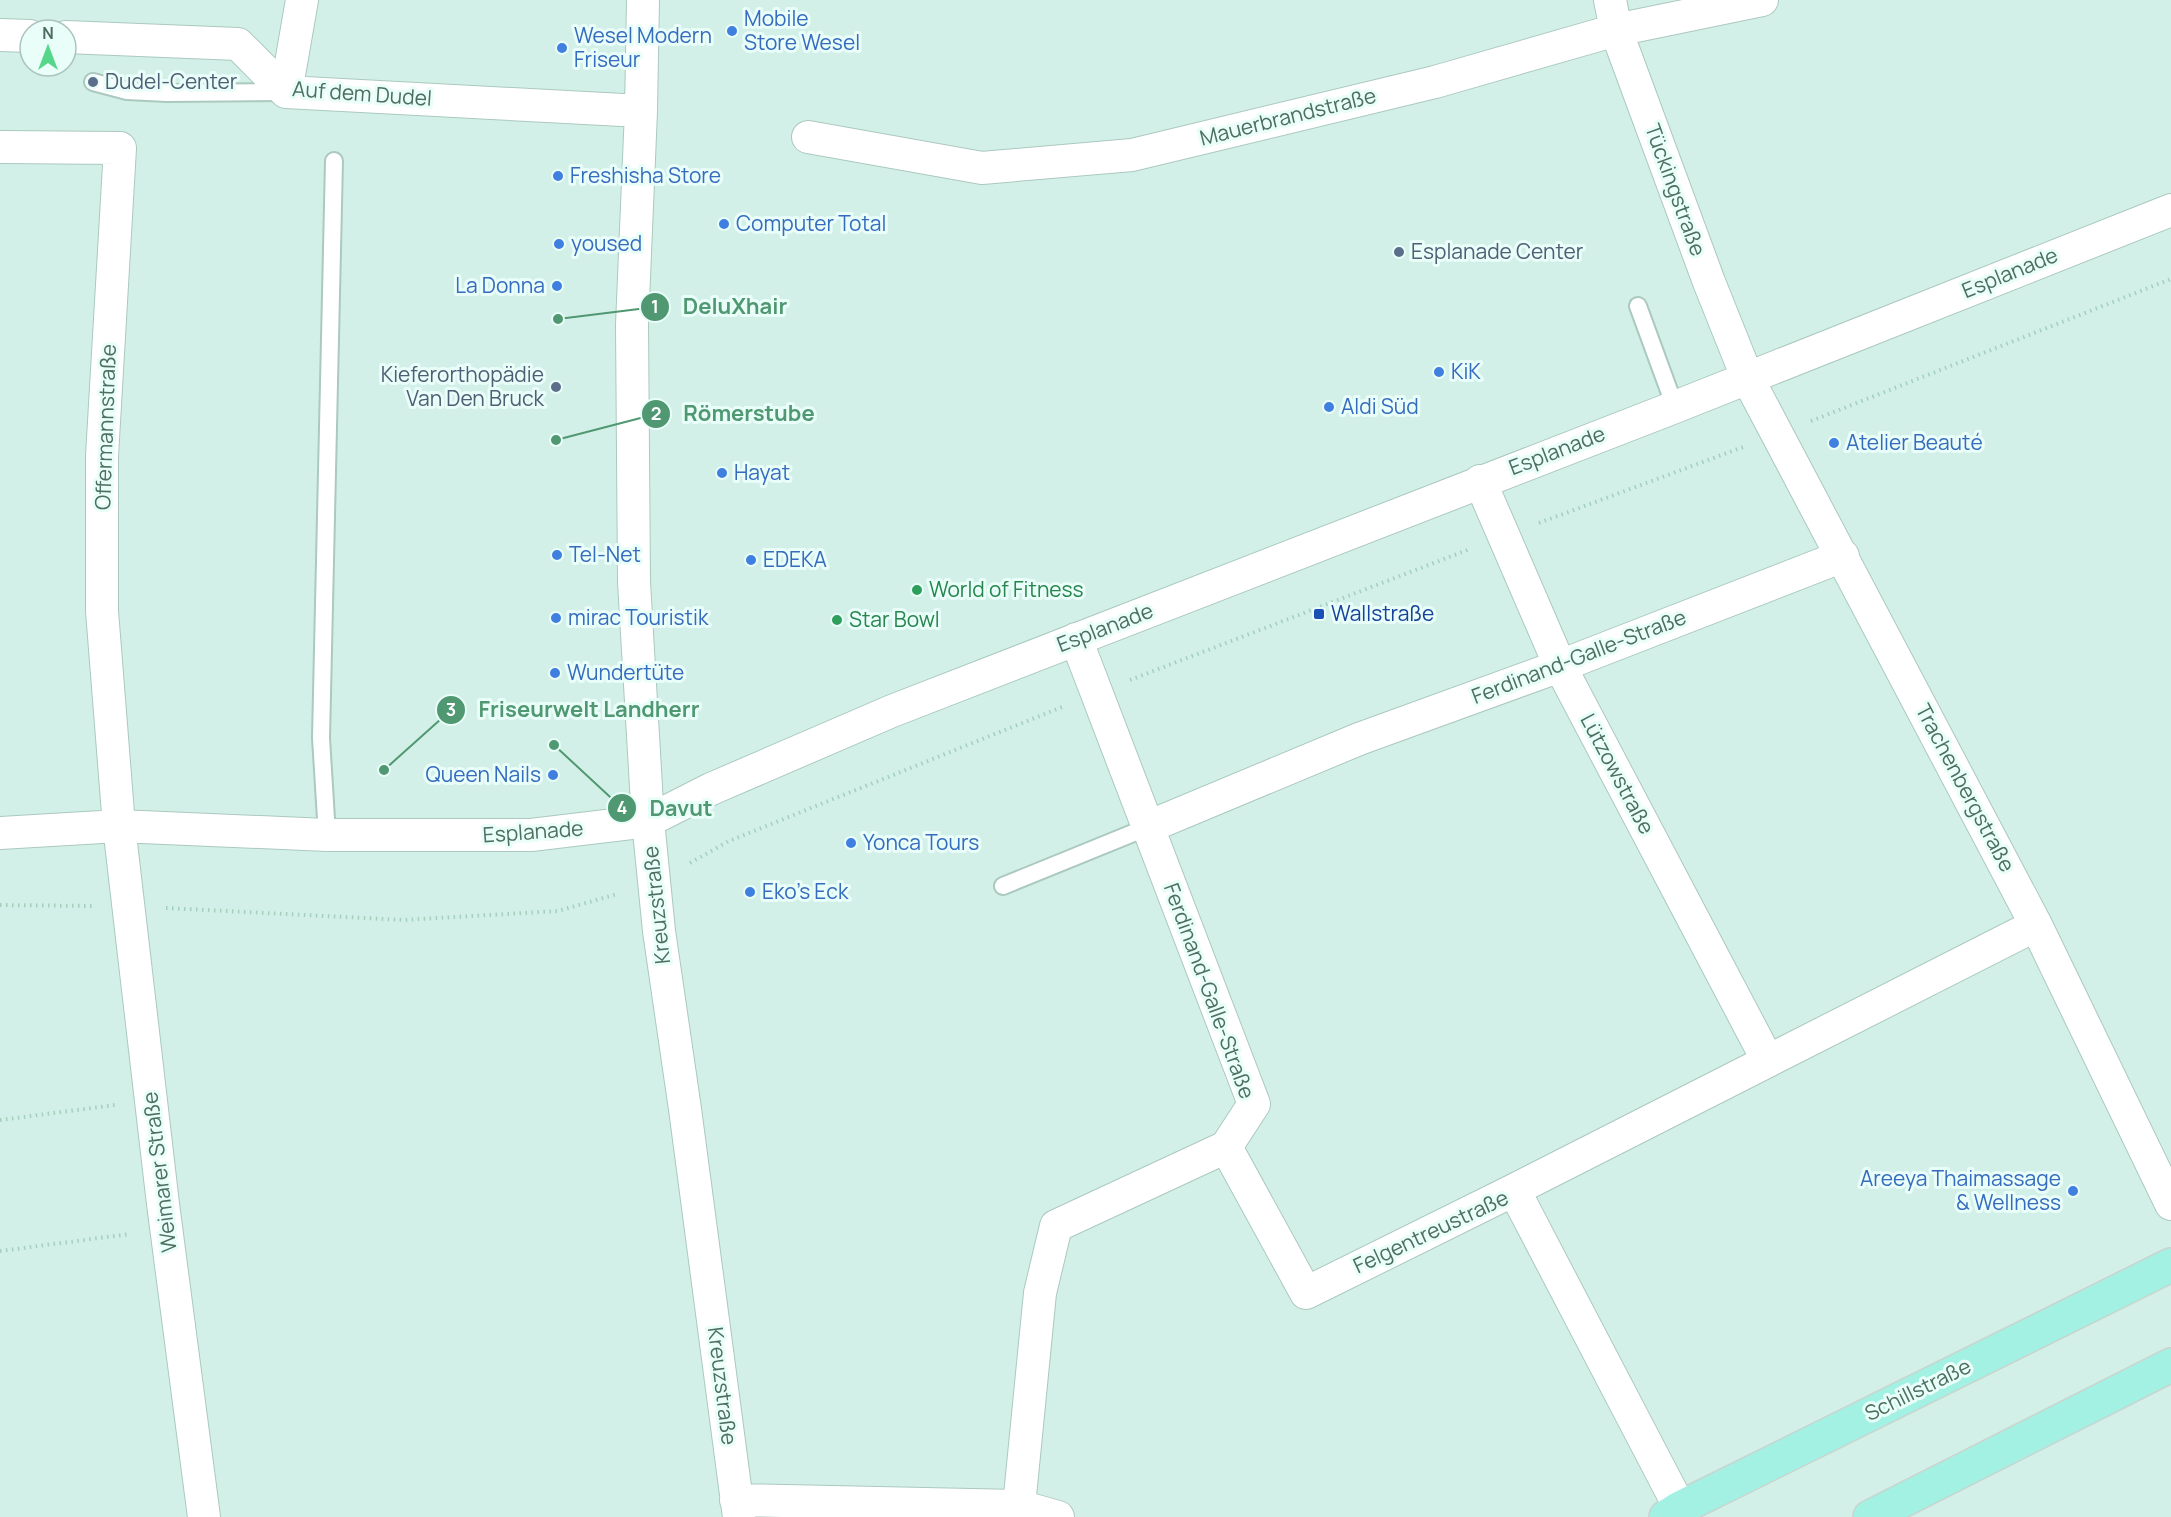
<svg xmlns="http://www.w3.org/2000/svg" width="2171" height="1517" font-family="Manrope,sans-serif">
<style>
.residential{fill:#d3f0e8;fill-rule:evenodd}
.lines{fill:none;stroke-linecap:round;stroke-linejoin:round}
.lane-casing{stroke:#abc9be;stroke-width:20}
.street-casing{stroke:#abc9be;stroke-width:34}
.primary-casing{stroke:#c9d4cf;stroke-width:36}
.path{stroke:#a2d0bd;stroke-width:4;stroke-dasharray:1.5 4.5;stroke-linecap:butt}
.lane{stroke:#fff;stroke-width:16}
.street{stroke:#fff;stroke-width:32}
.primary{stroke:#a3f1e3;stroke-width:33}
.shop-dot{fill:#3f7fe0;stroke:#e9fdf9;stroke-width:2}
.service-dot{fill:#5c6f8a;stroke:#e9fdf9;stroke-width:2}
.leisure-dot{fill:#2e9e5b;stroke:#e9fdf9;stroke-width:2}
.transit-dot{fill:#1a4fb4;stroke:#e9fdf9;stroke-width:2}
.labels{text-anchor:middle;stroke-width:6;stroke-linejoin:round;paint-order:stroke}
.shop-label{font-size:21px;fill:#366cbe;stroke:#e9fdf9;text-anchor:start}
.service-label{font-size:21px;fill:#4e5e75;stroke:#e9fdf9;text-anchor:start}
.street-label{font-size:21px;fill:#4c6f5f;stroke:#e9fdf9}
.leisure-label{font-size:21px;fill:#27864d;stroke:#e9fdf9;text-anchor:start}
.transit-label{font-size:21px;fill:#164399;stroke:#e9fdf9;text-anchor:start}
.leader{fill:none;stroke:#509871;stroke-width:2}
.callout-dot{fill:#509871;stroke:#e9fdf9;stroke-width:2}
.mark-label{font-size:18px;text-anchor:middle;font-weight:bold;fill:#fff}
.callout-label{font-size:22px;text-anchor:middle;font-weight:bold;fill:#509871;stroke:#e9fdf9;stroke-width:6;stroke-linejoin:round;paint-order:stroke}
</style>
<rect width="100%" height="100%" fill="#e4f9f5"/>
<!-- residential -->
<path class="residential" d="M0,0H2171V1517H0ZM30,30H66V66H30Z"/>
<g class="lines">
<defs>
<path id="lane" d="M93,82L127,91L167,93L285,92
M1638,306L1675,407
M327,835L321,738L334,161
M1003,886L1148,827"/>
<path id="street" d="M643,0L641,111L632,325L634,582L648,821L659,931L685,1109L739,1517
M1610,0L1616,30L1709,282L1747,377L2036,925L2171,1204
M0,35L30,36
M66,37L238,44L286,92L641,111
M286,92L302,0
M808,137L982,168L1132,155L1435,82L1616,30L1762,0
M0,147L120,148L102,456V611L119,826L163,1204L204,1517
M1480,481L1560,666L1768,1061L1514,1190
M1148,827L1359,739L1560,666L1843,556
M0,833L119,826L327,835H531L648,821L711,789L892,711L1675,407L2171,210
M1768,1061L2036,925
M1226,1147L1306,1293L1514,1190L1680,1508
M736,1500L1019,1506L1058,1517
M1019,1506L1040,1293L1056,1226L1226,1147L1254,1104L1076,639"/>
<path id="primary" d="M1666,1517L1680,1508L2171,1265
M1870,1517L2171,1365"/>
</defs>
<!-- lane casing -->
<use href="#lane" class="lane-casing"/>
<!-- street casing -->
<use href="#street" class="street-casing"/>
<!-- primary casing -->
<use href="#primary" class="primary-casing"/>
<!-- path -->
<path class="path" d="M1811,421L2171,279
M1539,523L1743,447
M1130,680L1470,549
M690,863L729,841L1062,707
M0,905L92,906
M166,908L404,920L558,911L617,894
M0,1120L115,1105
M0,1251L130,1234"/>
<!-- lane -->
<use href="#lane" class="lane"/>
<!-- street -->
<use href="#street" class="street"/>
<!-- primary -->
<use href="#primary" class="primary"/>
</g>
<!-- markers -->
<g class="shop-dot">
<circle cx="732" cy="31" r="6"/>
<circle cx="562" cy="48" r="6"/>
<circle cx="558" cy="176" r="6"/>
<circle cx="724" cy="224" r="6"/>
<circle cx="559" cy="244" r="6"/>
<circle cx="557" cy="286" r="6"/>
<circle cx="1439" cy="372" r="6"/>
<circle cx="1329" cy="407" r="6"/>
<circle cx="1834" cy="443" r="6"/>
<circle cx="722" cy="473" r="6"/>
<circle cx="557" cy="555" r="6"/>
<circle cx="751" cy="560" r="6"/>
<circle cx="556" cy="618" r="6"/>
<circle cx="555" cy="673" r="6"/>
<circle cx="553" cy="775" r="6"/>
<circle cx="851" cy="843" r="6"/>
<circle cx="750" cy="892" r="6"/>
<circle cx="2073" cy="1191" r="6"/>
</g>
<g class="service-dot">
<circle cx="93" cy="82" r="6"/>
<circle cx="1399" cy="252" r="6"/>
<circle cx="556" cy="387" r="6"/>
</g>
<g class="leisure-dot">
<circle cx="917" cy="590" r="6"/>
<circle cx="837" cy="620" r="6"/>
</g>
<rect class="transit-dot" x="1313" y="608" width="12" height="12" rx="3"/>
<g class="labels">
<!-- shop labels -->
<g class="shop-label">
<text x="744" y="26">Mobile<tspan x="744" dy="24">Store Wesel</tspan></text>
<text x="574" y="43">Wesel Modern<tspan x="574" dy="24">Friseur</tspan></text>
<text x="570" y="183">Freshisha Store</text>
<text x="736" y="231">Computer Total</text>
<text x="571" y="251">yoused</text>
<text x="545" y="293" text-anchor="end">La Donna</text>
<text x="1451" y="379">KiK</text>
<text x="1341" y="414">Aldi Süd</text>
<text x="1846" y="450">Atelier Beauté</text>
<text x="734" y="480">Hayat</text>
<text x="569" y="562">Tel-Net</text>
<text x="763" y="567">EDEKA</text>
<text x="568" y="625">mirac Touristik</text>
<text x="567" y="680">Wundertüte</text>
<text x="541" y="782" text-anchor="end">Queen Nails</text>
<text x="863" y="850">Yonca Tours</text>
<text x="762" y="899">Eko's Eck</text>
<text x="2061" y="1186" text-anchor="end">Areeya Thaimassage<tspan x="2061" dy="24">&amp; Wellness</tspan></text>
</g>
<!-- service labels -->
<g class="service-label">
<text x="105" y="89">Dudel-Center</text>
<text x="1411" y="259">Esplanade Center</text>
<text x="544" y="382" text-anchor="end">Kieferorthopädie<tspan x="544" dy="24">Van Den Bruck</tspan></text>
</g>
<!-- street labels -->
<g class="street-label">
<text transform="translate(362 94) rotate(4)" y="7">Auf dem Dudel</text>
<text transform="translate(1288 117) rotate(-14)" y="7">Mauerbrandstraße</text>
<text transform="translate(1675 190) rotate(70)" y="7">Tückingstraße</text>
<text transform="translate(2010 273) rotate(-22)" y="7">Esplanade</text>
<text transform="translate(106 427) rotate(-88)" y="7">Offermannstraße</text>
<text transform="translate(1557 451) rotate(-21)" y="7">Esplanade</text>
<text transform="translate(1105 628) rotate(-21)" y="7">Esplanade</text>
<text transform="translate(1579 657) rotate(-21)" y="7">Ferdinand-Galle-Straße</text>
<text transform="translate(1617 774) rotate(62)" y="7">Lützowstraße</text>
<text transform="translate(1965 788) rotate(62)" y="7">Trachenbergstraße</text>
<text transform="translate(533 832) rotate(-4)" y="7">Esplanade</text>
<text transform="translate(657 905) rotate(-96)" y="7">Kreuzstraße</text>
<text transform="translate(1209 991) rotate(70)" y="7">Ferdinand-Galle-Straße</text>
<text transform="translate(160 1172) rotate(-97)" y="7">Weimarer Straße</text>
<text transform="translate(1431 1232) rotate(-25)" y="7">Felgentreustraße</text>
<text transform="translate(722 1386) rotate(83)" y="7">Kreuzstraße</text>
<text transform="translate(1918 1390) rotate(-26)" y="7">Schillstraße</text>
</g>
<!-- leisure labels -->
<g class="leisure-label">
<text x="929" y="597">World of Fitness</text>
<text x="849" y="627">Star Bowl</text>
</g>
<!-- transit labels -->
<g class="transit-label">
<text x="1331" y="621">Wallstraße</text>
</g>
</g>
<!-- callouts -->
<path class="leader" d="M558 319L655 307M556 440L656 414M384 770L451 710M554 745L622 808"/>
<g class="callout-dot">
<circle cx="558" cy="319" r="6"/>
<circle cx="556" cy="440" r="6"/>
<circle cx="384" cy="770" r="6"/>
<circle cx="554" cy="745" r="6"/>
<circle cx="655" cy="307" r="15"/>
<circle cx="656" cy="414" r="15"/>
<circle cx="451" cy="710" r="15"/>
<circle cx="622" cy="808" r="15"/>
</g>
<g class="mark-label">
<text x="655" y="313">1</text>
<text x="656" y="420">2</text>
<text x="451" y="716">3</text>
<text x="622" y="814">4</text>
</g>
<g class="callout-label">
<text x="735" y="314">DeluXhair</text>
<text x="749" y="421">Römerstube</text>
<text x="589" y="717">Friseurwelt Landherr</text>
<text x="681" y="816">Davut</text>
</g>
<!-- north arrow -->
<g transform="translate(48 48)"><circle r="28" fill="#e9fdf9" stroke="#aac4bb" stroke-width="1.5"/>
<path d="M0-4.5L10 22L0 15L-10 22Z" fill="#56d68b"/>
<text y="-9" font-size="16" font-weight="bold" text-anchor="middle" fill="#4c6f5f">N</text>
</g>
</svg>
